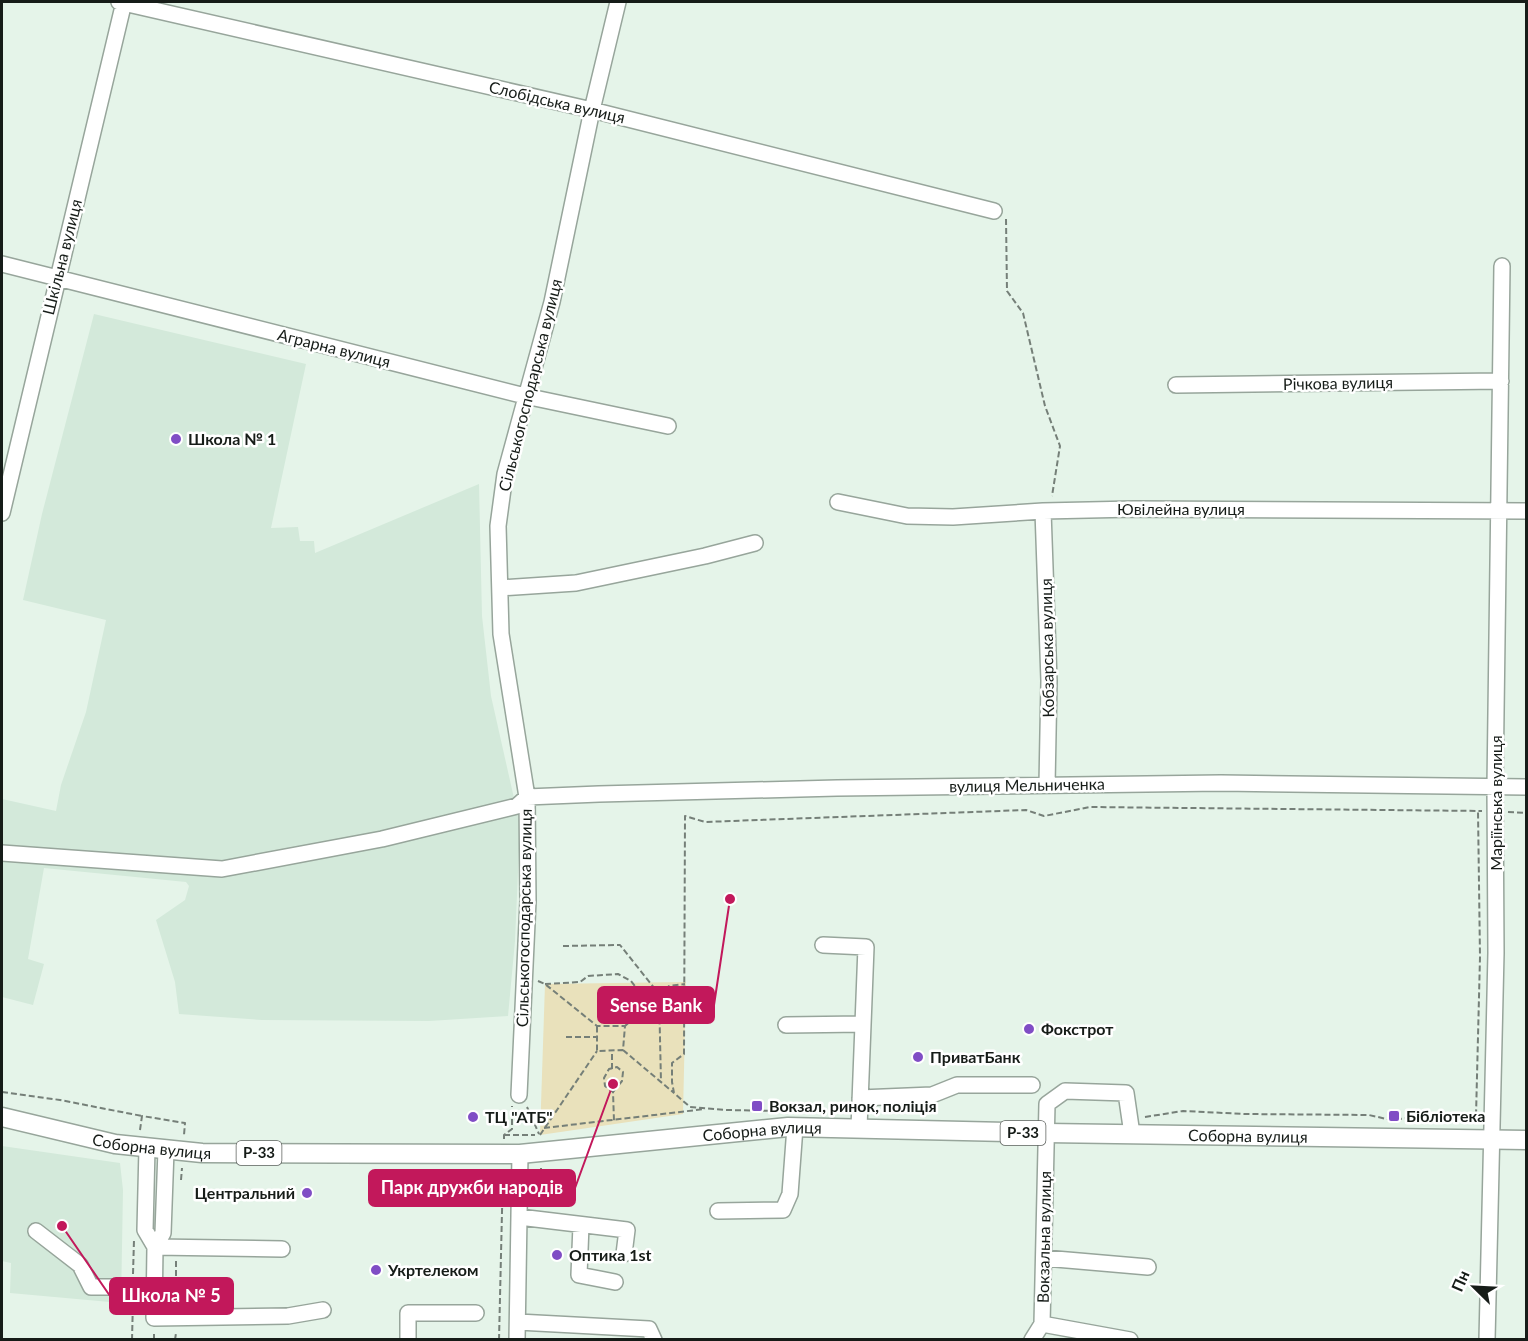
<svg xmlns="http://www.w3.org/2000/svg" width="1528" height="1341" font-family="Lato,sans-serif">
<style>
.built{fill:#d3e9da}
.green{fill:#e9e1bb}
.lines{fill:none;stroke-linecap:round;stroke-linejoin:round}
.minor-casing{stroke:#97a59b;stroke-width:18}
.major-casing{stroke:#97a59b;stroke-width:21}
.path{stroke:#757f78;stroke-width:2;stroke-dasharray:6 3;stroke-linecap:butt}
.minor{stroke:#fff;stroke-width:15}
.major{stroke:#fff;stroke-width:18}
.poi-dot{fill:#804dc5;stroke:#fff;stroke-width:2}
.labels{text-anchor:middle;stroke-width:5;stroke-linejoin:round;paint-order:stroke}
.shield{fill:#fff;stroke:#5c605d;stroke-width:1.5}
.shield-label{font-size:15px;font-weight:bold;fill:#161c18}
.street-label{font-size:16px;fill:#161c18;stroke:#fff}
.poi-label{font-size:16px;font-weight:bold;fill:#161c18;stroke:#fff;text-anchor:start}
.leader{fill:none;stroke:#c2185b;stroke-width:2}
.callout-dot{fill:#c2185b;stroke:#fff;stroke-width:2}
.callout{fill:#c2185b;stroke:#c2185b;stroke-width:2}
.callout-label{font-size:18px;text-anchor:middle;font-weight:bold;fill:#fff}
</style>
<rect width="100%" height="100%" fill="#e5f4e9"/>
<!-- built -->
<path class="built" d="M94,314L306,364L271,528L298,527L300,541H314L315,553L479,484L482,616L491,696L520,825L515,941L508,1016L429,1021L262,1020L179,1014L175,982L156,920L185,900L189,886L186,882L44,868L28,959L44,964L33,1005L2,997V799L56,811L61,785L86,712L106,620L23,600L42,514Z
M2,1146L120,1163L123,1190L121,1303L10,1293L11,1263L2,1261Z"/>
<!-- green -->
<path class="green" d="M686,982L683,1114L540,1135L545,984Z"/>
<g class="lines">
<defs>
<path id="minor" d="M119,2L592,110L994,211
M2,264L525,396L668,426
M1176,385L1501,381
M838,502L907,516L953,517L1043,511L1134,509L1526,511
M1043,511L1049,681L1047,785
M2,513L124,2
M500,588L576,583L705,556L755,543
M2,853L222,869L382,839L517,806L527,797L599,794L837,788L1221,783L1526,787
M823,945L866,947L859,1128
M786,1025L863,1024
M519,1095L528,901L527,797L501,634L498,526L505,474L552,302L592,110L618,2
M860,1098L932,1095L957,1085H1032
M147,1148L145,1230L155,1247L282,1249
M166,1150L163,1233L155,1247L154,1318L288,1316L323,1310
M718,1211L783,1210L790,1194L795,1127
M519,1217L627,1230L624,1254
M581,1225L579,1275L615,1282
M36,1231L80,1265L91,1287H154
M1044,1258L1148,1267
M518,1322L649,1329L654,1340
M408,1340V1313H476
M517,1340L520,1154
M1032,1340L1042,1324
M1130,1340L1042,1324L1047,1104L1065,1091L1126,1093L1132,1134
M1487,1340L1496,953L1495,787L1502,266"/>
<g id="major">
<path id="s1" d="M2,1117L115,1144L202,1153L520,1154L788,1127L1046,1133L1526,1140"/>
</g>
</defs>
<!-- minor casing -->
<use href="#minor" class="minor-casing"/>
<!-- major casing -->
<use href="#major" class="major-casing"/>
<!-- path -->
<path class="path" d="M1006,219L1007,291L1023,313L1045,406L1060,446L1052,496
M1508,812L1526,813
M563,946L620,945L659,994L661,1082
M538,981L545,984L597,1026H625L623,1050L597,1051V1026
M545,984L580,982L588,976L618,974L631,981L638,990L659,994
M625,1026L669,986L685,984
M566,1037H597
M623,1050L674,1093
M612,1069V1050
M2,1092L60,1100L142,1116
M613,1092L622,1081L623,1072L617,1067L609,1069L604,1078L605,1086L613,1092L614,1121
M527,1107L539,1134
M777,1111L727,1110L690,1107L674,1093L672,1082V1063L684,1054L685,816L705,822L1026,810L1044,816L1090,807L1482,811
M1145,1117L1183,1111L1245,1114L1369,1115L1391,1120L1423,1116H1476L1480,957L1478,811
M544,1128L705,1109
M140,1130L142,1116L185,1123L184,1135
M504,1135H535
M540,1135L597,1051
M504,1139V1135L512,1129V1106
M535,1178L541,1171V1168
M181,1180L182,1168
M133,1274L134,1240
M176,1303V1261
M132,1340L133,1300
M154,1340V1332
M175,1340L176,1333
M499,1340L503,1169"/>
<!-- minor -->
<use href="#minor" class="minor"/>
<!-- major -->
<use href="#major" class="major"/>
</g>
<!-- markers -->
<g class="poi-dot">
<circle cx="176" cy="439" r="6"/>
<circle cx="1029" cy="1029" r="6"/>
<circle cx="918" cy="1057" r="6"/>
<rect x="751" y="1100" width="12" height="12" rx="3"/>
<rect x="1388" y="1110" width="12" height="12" rx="3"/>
<circle cx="473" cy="1117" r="6"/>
<circle cx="307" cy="1193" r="6"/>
<circle cx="557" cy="1255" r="6"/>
<circle cx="376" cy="1270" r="6"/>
</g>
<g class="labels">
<!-- shield labels -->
<g class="shield">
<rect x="1000.5" y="1121" width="45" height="24" rx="4.5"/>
<rect x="236.5" y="1141" width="45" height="24" rx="4.5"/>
</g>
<g class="shield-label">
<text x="1023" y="1138">Р-33</text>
<text x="259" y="1158">Р-33</text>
</g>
<!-- street labels -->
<g class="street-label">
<text transform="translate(557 102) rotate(13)" y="6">Слобідська вулиця</text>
<text transform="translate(62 257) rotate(-76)" y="6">Шкільна вулиця</text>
<text transform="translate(334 348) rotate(14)" y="6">Аграрна вулиця</text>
<text transform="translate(1338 383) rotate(-1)" y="6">Річкова вулиця</text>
<text transform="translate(530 385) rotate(-76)" y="6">Сільськогосподарська вулиця</text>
<text x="1181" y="515">Ювілейна вулиця</text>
<text transform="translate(1047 648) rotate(-91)" y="6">Кобзарська вулиця</text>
<text transform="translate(1027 785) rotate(-1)" y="6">вулиця Мельниченка</text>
<text transform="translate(1496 803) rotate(-90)" y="6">Маріїнська вулиця</text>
<text transform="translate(524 918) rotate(-89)" y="6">Сільськогосподарська вулиця</text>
<text dy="6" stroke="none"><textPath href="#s1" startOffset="765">Соборна вулиця</textPath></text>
<text dy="6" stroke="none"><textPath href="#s1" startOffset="1251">Соборна вулиця</textPath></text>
<text dy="6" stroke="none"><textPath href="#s1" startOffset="153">Соборна вулиця</textPath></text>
<text transform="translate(1044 1237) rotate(-89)" y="6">Вокзальна вулиця</text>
</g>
<!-- poi labels -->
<g class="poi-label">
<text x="188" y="445">Школа № 1</text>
<text x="1041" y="1035">Фокстрот</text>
<text x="930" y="1063">ПриватБанк</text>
<text x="769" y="1112">Вокзал, ринок, поліція</text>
<text x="1406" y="1122">Бібліотека</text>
<text x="485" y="1123">ТЦ "АТБ"</text>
<text x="295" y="1199" text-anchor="end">Центральний</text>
<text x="569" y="1261">Оптика 1st</text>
<text x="388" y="1276">Укртелеком</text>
</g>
</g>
<!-- callouts -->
<path class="leader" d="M730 899L714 1005M613 1084L575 1188M62 1226L110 1296"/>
<g class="callout-dot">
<circle cx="730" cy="899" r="6"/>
<circle cx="613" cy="1084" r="6"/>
<circle cx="62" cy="1226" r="6"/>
</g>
<g class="callout">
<rect x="598" y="987" width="116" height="36" rx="6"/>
<rect x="369" y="1170" width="206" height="36" rx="6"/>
<rect x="110" y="1278" width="123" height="36" rx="6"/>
</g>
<g class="callout-label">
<text x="656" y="1012">Sense Bank</text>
<text x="472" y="1194">Парк дружби народів</text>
<text x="171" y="1302">Школа № 5</text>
</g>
<!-- border -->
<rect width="1528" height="1341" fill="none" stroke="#161c18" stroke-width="6"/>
<!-- north arrow -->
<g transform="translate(1474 1287) rotate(294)" stroke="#ffffff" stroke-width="4.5" paint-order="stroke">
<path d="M0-4.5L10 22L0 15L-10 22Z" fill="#161c18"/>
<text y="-9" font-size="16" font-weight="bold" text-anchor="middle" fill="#161c18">Пн</text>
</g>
</svg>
